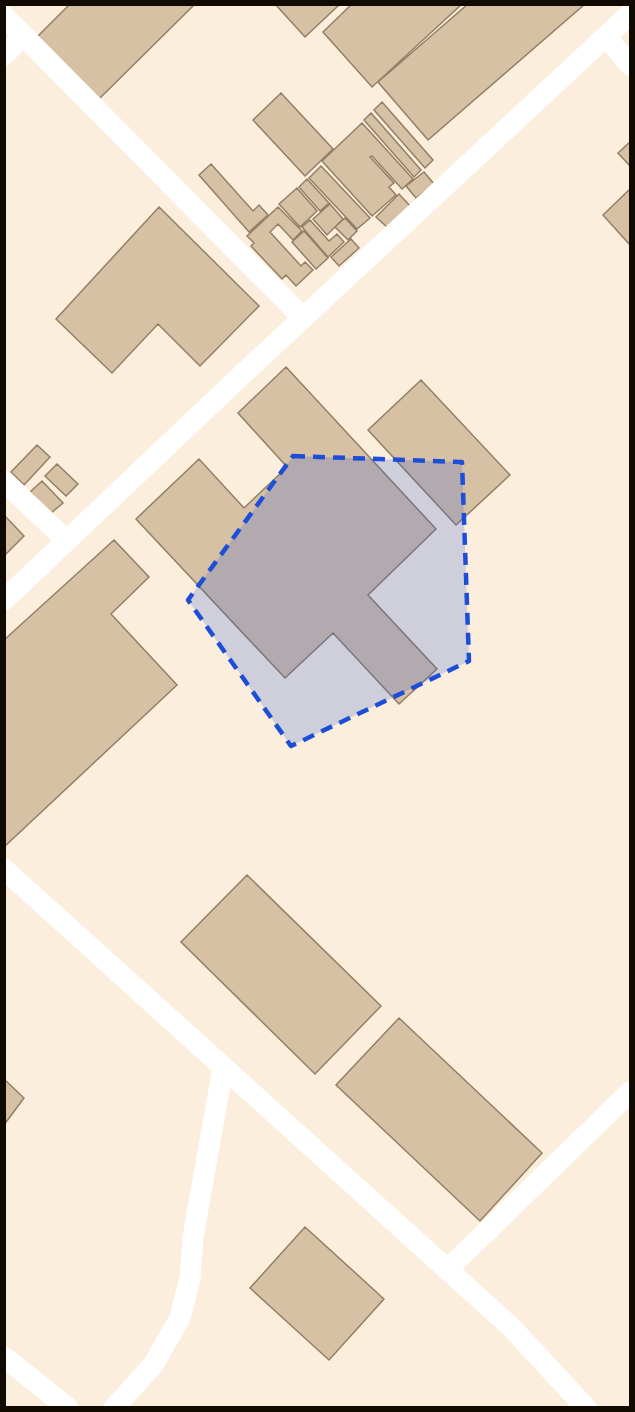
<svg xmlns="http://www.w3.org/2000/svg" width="635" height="1412" font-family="Signika,sans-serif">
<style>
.building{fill:#d7c1a5;stroke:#937f65;stroke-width:1.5}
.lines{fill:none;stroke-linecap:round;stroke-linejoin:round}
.minor{stroke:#fff;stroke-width:21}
.marked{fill:#1d4ed8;fill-opacity:0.2;stroke:#1d4ed8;stroke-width:4.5;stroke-dasharray:12 8;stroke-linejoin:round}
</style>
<rect width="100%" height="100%" fill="#fceedd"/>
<!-- building -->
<path class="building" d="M70,4H195L98,100L37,37Z
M275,4H340L305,37Z
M352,4H462L372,87L323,32Z
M468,4H585L428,140L378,82Z
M281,93L333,149L305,176L253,120Z
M382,102L433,160L425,168L374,110Z
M371,113L421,170L414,177L364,120Z
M362,123L413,179L402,189L372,156L370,157L394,183L389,187L396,195L372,216L322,161Z
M630,142V166L618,153Z
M211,164L253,211L259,205L268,215L249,232L199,175Z
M321,166L370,218L357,229L309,178Z
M424,172L434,184L416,198L406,186Z
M307,179L329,203L320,211L299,187Z
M297,188L317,211L300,227L279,204Z
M630,189V245L603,215Z
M399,194L411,207L389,229L376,217Z
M330,204L343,219L327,235L313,219Z
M159,207L259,306L200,366L158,324L112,373L56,319Z
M278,207L302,231L293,240L278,224L270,232L301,266L305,262L313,270L296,286L286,275L282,279L251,246L254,243L247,236Z
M345,218L357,231L348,240L335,227Z
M310,220L329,241L337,234L344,242L328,257L302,227Z
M304,231L328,258L316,269L292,242Z
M351,239L359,248L339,266L331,257Z
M286,367L436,529L368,595L437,669L399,704L333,633L285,678L136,519L199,459L244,508L287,467L238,413Z
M421,380L510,475L456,525L368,430Z
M37,445L50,457L24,485L11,472Z
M57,464L78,484L66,496L45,476Z
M42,481L63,503L50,514L30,492Z
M4,515L24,536L4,556Z
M114,540L149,577L111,614L177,685L4,847V640Z
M247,875L381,1006L315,1074L181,942Z
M399,1018L542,1153L480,1221L336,1085Z
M4,1079L24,1098L4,1125Z
M305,1227L384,1299L329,1360L250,1288Z"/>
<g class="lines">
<!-- minor -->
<path class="minor" d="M4,16L303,318
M606,37L630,65
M4,55L23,36
M4,481L67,541
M4,600L246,371L630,14
M4,869L511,1327L586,1408
M447,1270L630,1092
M4,1357L68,1408
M114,1408L153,1365L180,1318L190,1278L193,1237L223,1068"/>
</g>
<!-- marked area -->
<path class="marked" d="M293,456L462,462L469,661L291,746L188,600Z"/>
<!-- border -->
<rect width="635" height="1412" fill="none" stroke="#110a03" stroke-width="12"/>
</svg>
